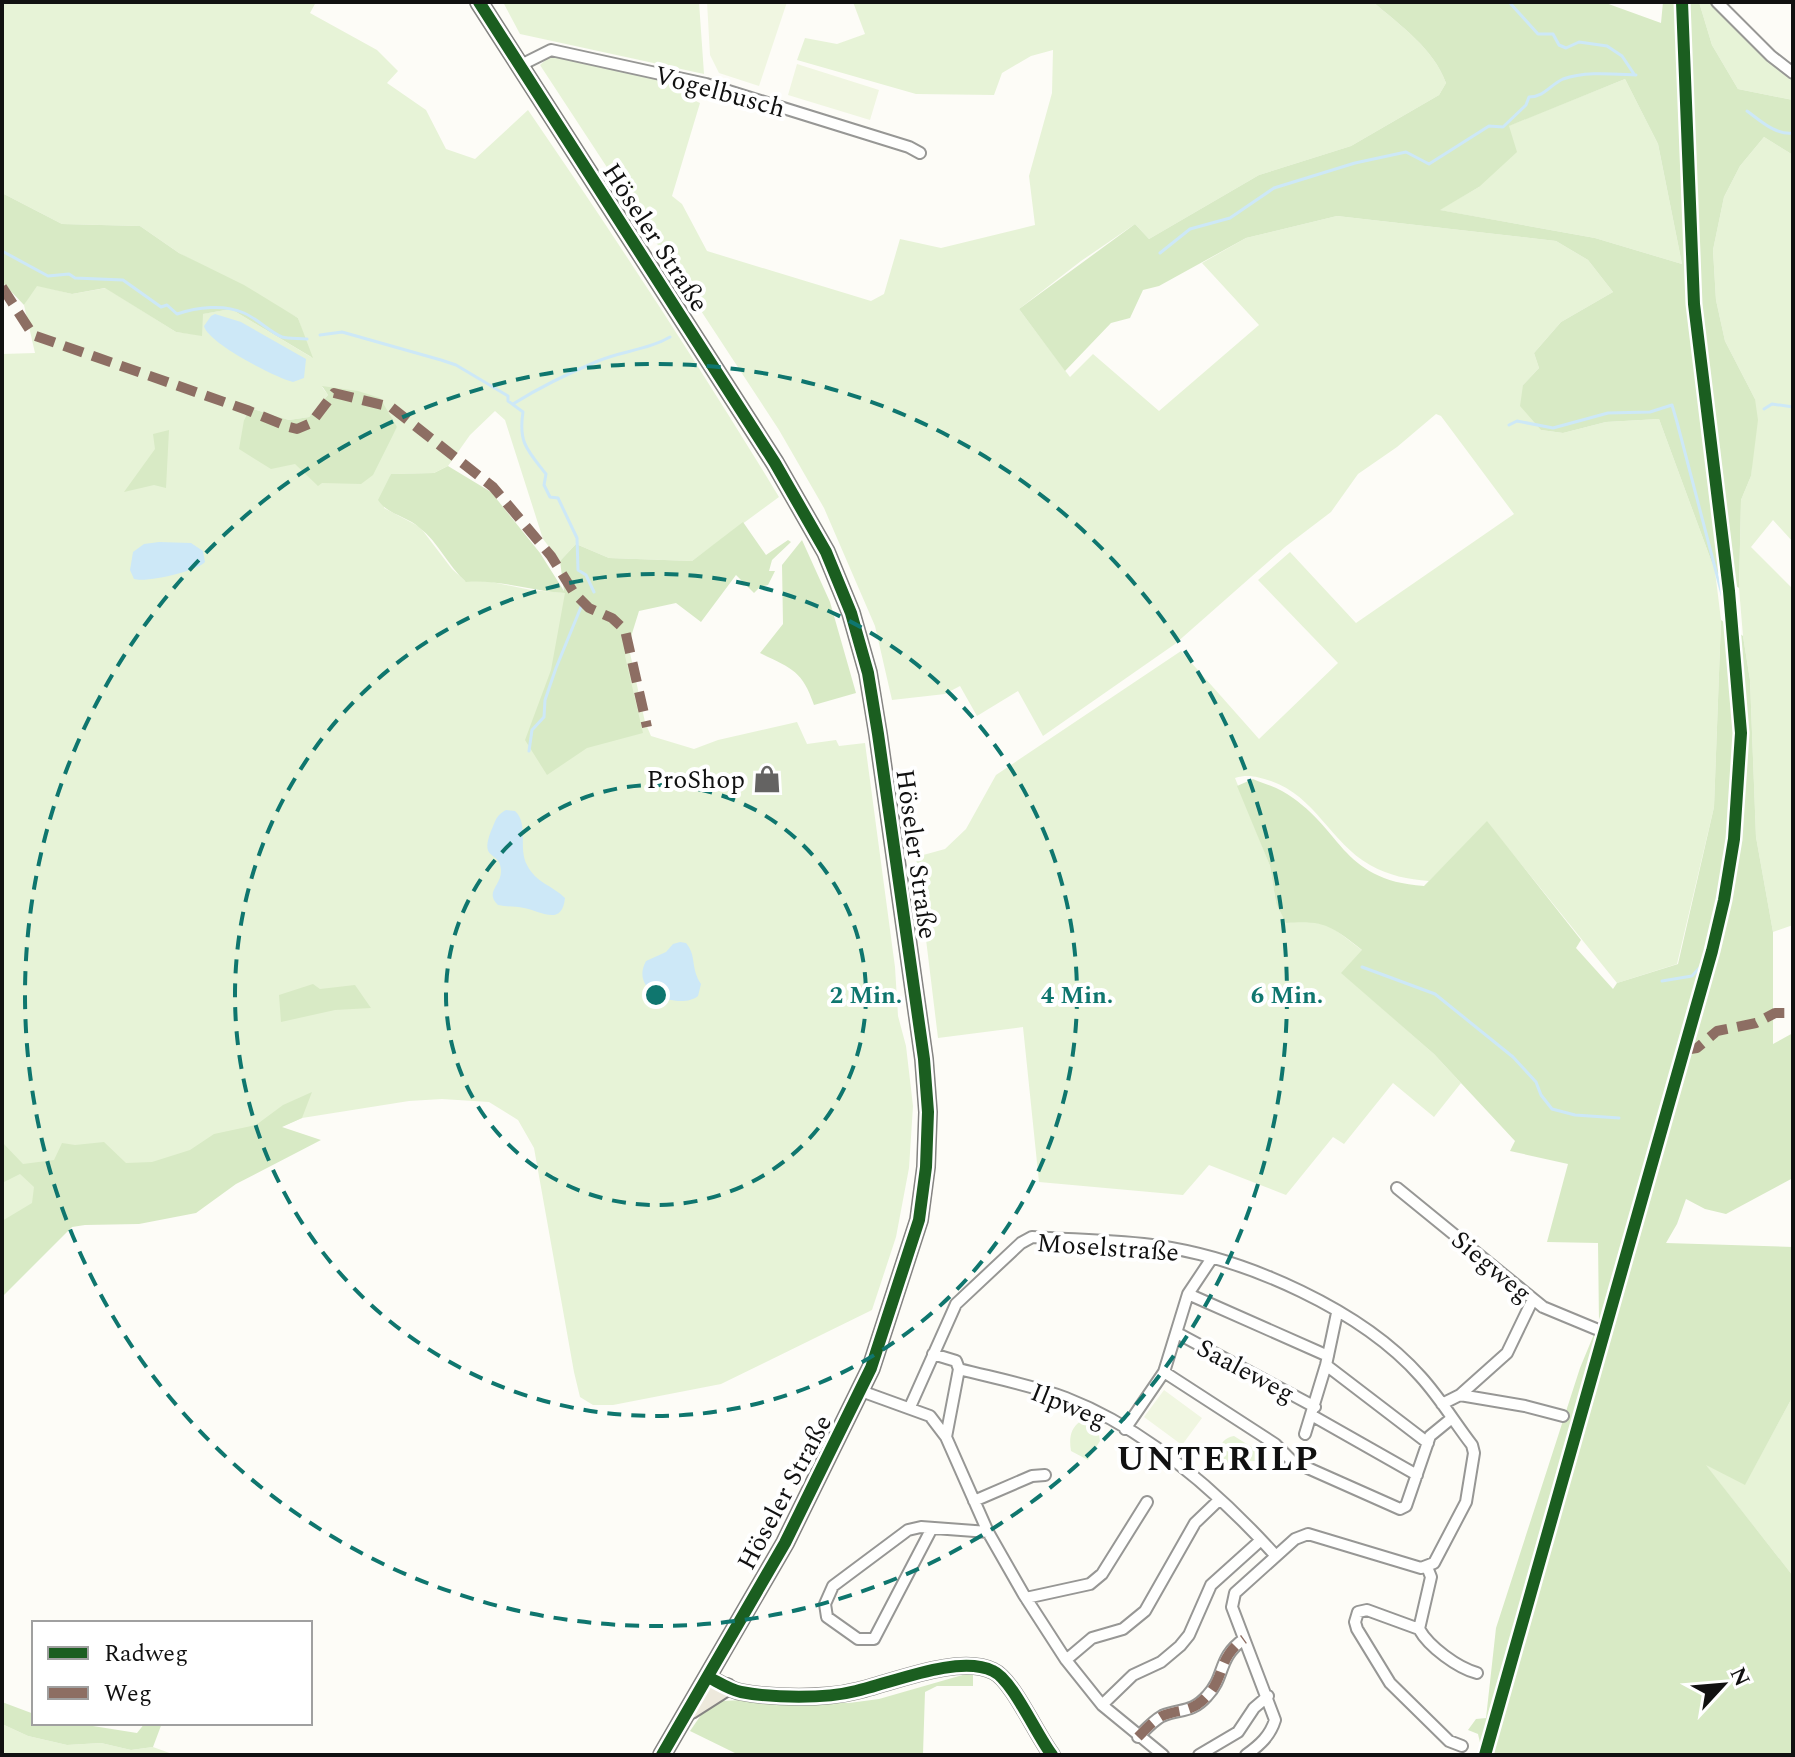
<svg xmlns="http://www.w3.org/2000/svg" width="1795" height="1757" font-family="Spectral,serif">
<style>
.green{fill:#e7f3d7;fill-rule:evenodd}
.forest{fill:#d8eac5;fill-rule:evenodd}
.pitch{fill:#f0f6e1}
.water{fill:#cde8f7}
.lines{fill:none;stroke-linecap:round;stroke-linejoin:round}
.stream{stroke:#cde8f7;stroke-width:3}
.street-casing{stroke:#979795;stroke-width:14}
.secondary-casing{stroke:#8e8d8b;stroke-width:18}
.primary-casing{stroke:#858482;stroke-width:20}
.street{stroke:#fffffe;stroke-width:10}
.secondary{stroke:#f6f4eb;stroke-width:14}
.primary{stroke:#ede9dc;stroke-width:16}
.quiet{stroke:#8d6e63;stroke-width:10;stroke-dasharray:20 10;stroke-linecap:butt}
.cycleway-casing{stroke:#fff;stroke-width:17}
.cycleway{stroke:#1b5e20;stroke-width:12}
.ring{fill:none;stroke:#0f766e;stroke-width:4;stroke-dasharray:14 10}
.labels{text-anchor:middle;stroke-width:8;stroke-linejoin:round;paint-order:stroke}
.street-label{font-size:26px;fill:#111;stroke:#fff}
.poi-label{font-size:26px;fill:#111;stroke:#fff;text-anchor:end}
.district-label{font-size:34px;font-weight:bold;letter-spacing:2px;fill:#111;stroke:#fff}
.centre{fill:#0f766e;stroke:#fff;stroke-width:4}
.ring-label{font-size:24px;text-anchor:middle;font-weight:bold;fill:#0f766e;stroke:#fff;stroke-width:8;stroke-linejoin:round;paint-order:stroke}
</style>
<rect width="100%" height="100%" fill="#fdfcf7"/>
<!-- green -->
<path class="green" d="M2,2H316L310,13L377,50L398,71L387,83L426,110L446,149L475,159L528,110C615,237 699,365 779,497L692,561L609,558L576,544L560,561L543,539L505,420L495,411L470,435L448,466L434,473L391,474L384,508L420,527L452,569L465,581L482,580L531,590L565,593L625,630L645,722L651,736L694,749L718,740L797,722L807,744L836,740L839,746L865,743L895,967L898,1016L906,1046L913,1106L909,1168L896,1237L872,1310L721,1384L613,1405H593L580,1397L574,1372L534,1148L518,1120L489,1102L442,1099L409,1101L302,1118L2,1246V354L35,353L24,305L36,285L72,294L106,288L176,332L202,335V314L231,309L311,357L298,318L179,253L140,226L62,224L2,193ZM322,387L397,427L386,445L244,420L250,408L289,420L309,417L328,395Z
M503,2H699L704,74L520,34Z
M853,2H1373C1400,25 1434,49 1446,83L1439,95L1351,146L1259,175L1149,239L1135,224L1081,261L1019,309L1070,377L1093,354L1159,411L1259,325L1202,263L1246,238L1337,216L1556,241L1588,260L1613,292L1561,322L1534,353L1539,368L1523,385L1541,430L1563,433L1606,422L1659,419L1715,571L1721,620L1714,807L1677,964L1617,983L1487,822L1429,881C1408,879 1389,876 1370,865C1331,843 1315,796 1271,781C1257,777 1249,774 1235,778L1270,866L1276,903L1305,921L1329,925L1363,951L1342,973L1434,1054L1461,1083L1434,1117L1393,1083L1344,1144L1333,1137L1286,1195L1209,1165L1183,1195L1039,1182L1023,1027L938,1038L916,857L945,849L966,829L996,775L1181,651L1259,739L1338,663L1258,580L1290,552L1356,623L1514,514L1441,416L1436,414L1397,447L1358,474L1331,512L1285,547L1175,644L1043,736L1018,691L977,716L960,686L945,694L892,700L875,626L824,508L779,430L540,65L551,55L680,85L685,96L700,103L672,196L682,204L707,251L871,301L884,294L900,239L941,248L1035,225L1029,176L1052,93L1053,50L1031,56L1002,73L994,95L916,94L797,60L805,38L837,44L865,34Z
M1699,2H1712L1793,77V100L1738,89L1712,45Z
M1625,79L1658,144L1682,264L1595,238L1439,210L1479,187L1508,126Z
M1764,137L1793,155V542L1773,520L1751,547L1793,589V925L1773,932L1756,837L1750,680L1743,636L1739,588L1741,500L1751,476L1755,399L1725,341L1716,300L1713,250L1724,197L1740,166Z
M1793,1396V1576L1704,1463L1745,1484Z
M1081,1421L1098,1429L1100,1441L1088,1460L1071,1451C1069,1439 1070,1428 1081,1421Z
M1234,1436L1258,1451L1259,1461H1245L1242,1452L1237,1463H1223C1217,1451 1220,1438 1234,1436Z
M2,1724L28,1736L67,1745L101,1743L131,1750L153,1747L175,1755H2Z"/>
<!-- forest -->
<path class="forest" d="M1373,2H1603L1661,23L1663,2H1699L1712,45L1738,89L1793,100V155L1764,137L1740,166L1724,197L1713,250L1716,300L1725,341L1755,399L1758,420L1751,476L1741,500L1739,588L1715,571L1659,419L1606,422L1563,433L1541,430L1520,406L1523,385L1539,368L1534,353L1561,322L1613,292L1588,260L1556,241L1337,216L1246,238L1159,286L1143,290L1130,318L1111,323L1065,371L1019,309L1135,224L1149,239L1259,175L1351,146L1439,95L1446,83C1434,49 1400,25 1373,2ZM1625,79L1658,144L1682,264L1595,238L1440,210L1479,187L1517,152L1509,126Z
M2,193L62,224L140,226L179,253L244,285L298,318L313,358L231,309L203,314L202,336L176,332L105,288L72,294L37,286L24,305L2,282Z
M322,386L358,391L380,398L397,427L373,475L361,484L322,483L318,486L295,464L271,469L239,449L244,420L250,408L289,420L309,417L328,395Z
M169,430L166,488L154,485L124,492L155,449L153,434Z
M448,466L491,492L540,553L564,591L560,561L576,544L609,558L692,561L743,522L766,555L788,540L791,542L772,560L769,571H775L768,585L760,587L754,593L736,575L701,622L676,603L639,611L625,656L643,733L587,748L547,775L525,740L551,670L565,593C532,591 498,579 466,582C448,566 438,542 420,528C407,516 388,515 378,500L391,474L434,473Z
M802,540L830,602L856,693L814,705C802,670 792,669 760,653L783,624L782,565Z
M1721,620L1743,636L1750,680L1756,837L1773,932V1044L1793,1033V1178L1726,1214L1705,1209L1686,1199L1677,1224L1666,1243L1793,1247V1396L1745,1485L1706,1465L1793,1576V1755H1491L1492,1750L1482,1751L1478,1734L1468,1730L1476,1719L1486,1718L1496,1628L1580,1368L1599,1322L1598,1243L1547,1242L1568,1164L1510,1151L1515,1141L1434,1054L1341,973L1362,950C1332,927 1326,920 1286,923L1276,903L1270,866L1237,786L1253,779C1262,783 1273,786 1282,791C1343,826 1338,880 1424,886L1487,821L1581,940L1576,948L1613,989L1617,983L1678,964L1714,807Z
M313,984L320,989L355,985L371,1008L335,1010L281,1022L279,995Z
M312,1092L302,1118L282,1127L321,1140L236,1184L196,1213L139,1224L85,1225L72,1227L2,1297V1221L32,1203L34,1187L20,1174L2,1183V1142L23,1164L54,1160L62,1143L75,1145L104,1142L126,1163L152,1162L190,1150L214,1134L256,1125L283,1105Z
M973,1672V1686H937L925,1692L923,1754L928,1755H739L690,1731L701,1715L719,1701L769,1699L849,1703L879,1699Z
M2,1702L34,1714V1723H74L137,1733L145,1723H162L153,1747L131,1750L101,1743L67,1745L28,1736L2,1724Z"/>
<!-- pitch -->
<path class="pitch" d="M707,2H787L759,86L719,73L710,55Z
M797,64L879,90L870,120L788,95Z
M1164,1390L1202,1418L1182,1445L1144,1417Z"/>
<!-- water -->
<path class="water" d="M215,314L241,322L306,359L304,378L293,382C274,377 208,343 204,326L211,316Z
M159,542L191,543L203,551L205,562C197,571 147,583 134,579L130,570L133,552L144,544Z
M506,810L515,811C529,824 518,848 527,865C536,883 552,885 565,898C562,927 541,911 524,908C515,906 507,907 498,905C484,892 502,885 501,870C500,850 479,862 491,831C496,821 495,816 506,810Z
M680,942L686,943C697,956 690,967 701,984L698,996C682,1010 628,994 646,961L666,952L673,944Z"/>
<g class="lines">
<!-- stream -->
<path class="stream" d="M1509,2L1538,34H1553L1559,45L1566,48L1579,42L1607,46L1622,56L1634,74
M1747,111C1761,121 1775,135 1793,133
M2,251L48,276L69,274L75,278L123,280L161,307L167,305L177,314C197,307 224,304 244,313C258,319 268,331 282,337C289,339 299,338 307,339
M1160,253L1190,229L1230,218L1274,188L1355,163L1406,152L1429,164L1489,126L1503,127L1526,105L1529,97C1544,97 1550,85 1563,79C1585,71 1613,74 1636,75
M320,335L342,332L441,360L456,365L508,396V401L523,412C518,443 528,451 546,474L544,485L550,497L558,498L577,538L578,570L586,575L594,592
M513,404C540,387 569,373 598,361C621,351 648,350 670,337
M1764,409L1772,404L1793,407
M1509,425L1517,421L1553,428L1608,413L1650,412L1672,405L1677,422L1731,629L1737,721L1734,806L1722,887L1704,963L1692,976L1662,981
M529,751L532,730L544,717L545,700L556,668L581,607
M1362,967L1435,994L1513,1057L1536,1082L1541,1095L1552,1109L1575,1115L1619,1118"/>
<defs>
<path id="street" d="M1717,2L1771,56L1793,73
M519,66L551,50L706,84L909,147L920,153
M1397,1188L1543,1307L1596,1329
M1188,1294L1328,1356
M1177,1333L1315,1407
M933,1354L956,1361L959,1369L946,1437
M1326,1365L1428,1443
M959,1369C994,1378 1031,1385 1066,1398C1146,1429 1219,1493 1276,1556
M1164,1372L1275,1444L1292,1461L1400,1509L1406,1506L1430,1436L1452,1418
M861,1391L930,1416L946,1437L988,1532L1024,1595L1066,1660L1102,1705L1163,1755
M1460,1395L1525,1406L1563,1416
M1442,1404L1460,1395L1507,1353L1533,1299
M910,1407L956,1304L1021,1243L1032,1237C1074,1240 1118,1240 1159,1246C1247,1259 1362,1310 1421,1377C1440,1398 1455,1423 1472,1445L1474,1453L1466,1502L1434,1563L1421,1568L1308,1534L1295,1539L1235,1593L1232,1607L1275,1720C1270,1736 1260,1745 1246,1755
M1313,1416L1417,1475
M1125,1429L1164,1372L1188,1294L1212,1258
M1305,1434L1326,1365L1337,1313
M974,1501L1032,1476L1045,1475
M932,1528L874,1639H858L827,1617L825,1604L833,1586L908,1530L921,1527L988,1532
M1026,1598L1090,1584L1102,1574L1147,1502
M1419,1629L1431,1577L1427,1567
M1066,1660L1092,1638L1123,1629L1145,1611L1195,1523L1219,1500
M1102,1705L1133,1675L1161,1662L1180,1646L1189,1635L1211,1585L1261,1540
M1138,1737C1145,1730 1153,1721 1162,1716C1180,1708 1191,1714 1207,1696C1226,1676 1217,1658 1244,1639
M1462,1746L1449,1741L1390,1683L1357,1629L1355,1622L1358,1612L1367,1610L1419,1629C1429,1647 1458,1668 1477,1673
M1199,1755L1238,1732L1254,1708L1268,1696"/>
<path id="secondary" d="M708,1677C718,1682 730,1690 741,1692C773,1698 825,1699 856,1691C892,1683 959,1654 993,1671C1012,1679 1037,1736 1052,1755"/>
<path id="primary" d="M479,2L775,463L826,552L851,613L868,673L878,734L924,1059L928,1112L926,1167L919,1220L871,1368L785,1543L662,1755
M691,1710L727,1687"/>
</defs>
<!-- street casing -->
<use href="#street" class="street-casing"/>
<!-- secondary casing -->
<use href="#secondary" class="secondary-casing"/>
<!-- primary casing -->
<use href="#primary" class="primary-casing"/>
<!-- street -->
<use href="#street" class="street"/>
<!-- secondary -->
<use href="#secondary" class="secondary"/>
<!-- primary -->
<use href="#primary" class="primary"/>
<!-- quiet -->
<path class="quiet" d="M2,287L33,335L247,410L289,427L297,429L311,423L334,393L391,407L493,487L551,556L574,593L589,608L612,618L625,630L647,727
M1684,1050L1697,1048L1717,1031L1756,1023L1775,1013H1787
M1138,1737C1145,1730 1153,1721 1162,1716C1180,1708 1191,1714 1207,1696C1226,1676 1217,1658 1244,1639"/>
<defs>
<path id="cycleway" d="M479,2L775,463L826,552L851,613L868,673L878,734L924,1059L928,1112L926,1167L919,1220L871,1368L785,1543L662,1755
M708,1677C718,1682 730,1690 741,1692C773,1698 825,1699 856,1691C892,1683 959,1654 993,1671C1012,1679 1037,1736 1052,1755
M1485,1755L1712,951L1724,900L1734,839L1741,733L1729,591L1694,304L1682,2"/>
</defs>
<!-- cycleway casing -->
<use href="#cycleway" class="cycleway-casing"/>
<!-- cycleway -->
<use href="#cycleway" class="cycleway"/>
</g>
<!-- distance rings -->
<g class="ring">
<circle cx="656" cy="995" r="210"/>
<circle cx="656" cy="995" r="421"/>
<circle cx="656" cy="995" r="631"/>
</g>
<!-- icons -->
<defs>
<symbol id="shop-bare" viewBox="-9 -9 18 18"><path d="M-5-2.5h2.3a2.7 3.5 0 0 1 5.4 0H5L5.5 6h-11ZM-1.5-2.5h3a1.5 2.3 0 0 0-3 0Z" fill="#646362" stroke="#fff" stroke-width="2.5" paint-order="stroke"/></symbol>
</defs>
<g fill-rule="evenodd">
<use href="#shop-bare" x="747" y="759" width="40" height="40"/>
</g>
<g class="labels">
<!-- street labels -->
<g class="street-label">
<text transform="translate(720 91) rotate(15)" y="9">Vogelbusch</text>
<text transform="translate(656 237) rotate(57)" y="9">Höseler Straße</text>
<text transform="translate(917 854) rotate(82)" y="9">Höseler Straße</text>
<text transform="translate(1108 1247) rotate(4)" y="9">Moselstraße</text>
<text transform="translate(1492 1266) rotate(40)" y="9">Siegweg</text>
<text transform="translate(1246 1370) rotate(28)" y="9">Saaleweg</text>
<text transform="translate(1069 1405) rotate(22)" y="9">Ilpweg</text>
<text transform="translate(784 1492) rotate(-62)" y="9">Höseler Straße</text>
</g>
<!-- poi labels -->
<g class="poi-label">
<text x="745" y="788">ProShop</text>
</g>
<!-- district labels -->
<g class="district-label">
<text x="1218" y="1470">UNTERILP</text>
</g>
</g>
<circle cx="656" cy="995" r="12" class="centre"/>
<g class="ring-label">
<text x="866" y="1003">2 Min.</text>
<text x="1077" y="1003">4 Min.</text>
<text x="1287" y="1003">6 Min.</text>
</g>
<!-- border -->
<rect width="1795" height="1757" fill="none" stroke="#111111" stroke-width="8"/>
<!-- legend -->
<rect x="32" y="1621" width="280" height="104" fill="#ffffff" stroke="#a0a0a0" stroke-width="2"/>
<rect x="48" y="1647" width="40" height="12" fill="#1b5e20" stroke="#a0a0a0" stroke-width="2"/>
<text x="104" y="1661" font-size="24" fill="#111111">Radweg</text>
<rect x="48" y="1687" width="40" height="12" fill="#8d6e63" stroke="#a0a0a0" stroke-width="2"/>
<text x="104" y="1701" font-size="24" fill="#111111">Weg</text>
<!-- north arrow -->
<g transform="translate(1723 1685) rotate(64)" stroke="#ffffff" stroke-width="6" paint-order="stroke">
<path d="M0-6L14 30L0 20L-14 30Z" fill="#111111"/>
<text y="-12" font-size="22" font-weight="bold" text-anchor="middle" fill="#111111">N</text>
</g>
</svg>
